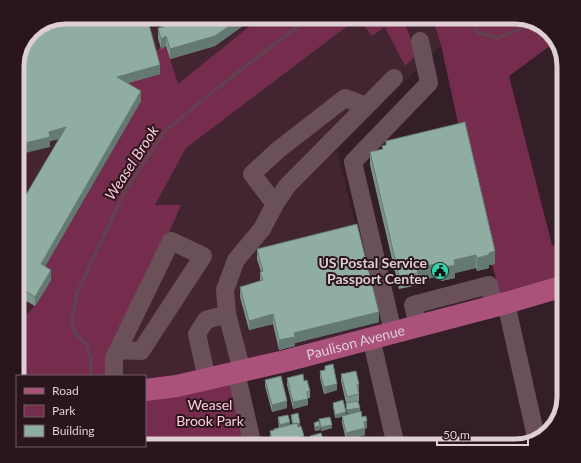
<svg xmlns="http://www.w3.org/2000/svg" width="581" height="463" font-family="Lato,sans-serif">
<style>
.built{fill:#422530}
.green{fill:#762c4d}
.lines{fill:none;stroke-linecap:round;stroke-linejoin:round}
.stream{stroke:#634050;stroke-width:3.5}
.minor{stroke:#695059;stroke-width:18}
.major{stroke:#aa5279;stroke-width:22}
.wall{fill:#7b958b}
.shaded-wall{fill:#647971}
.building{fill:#8fada2;stroke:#647971}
.labels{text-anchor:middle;stroke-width:4;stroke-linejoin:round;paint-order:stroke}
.poi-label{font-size:14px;font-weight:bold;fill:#decfd4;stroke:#2a151d;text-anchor:end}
.street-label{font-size:14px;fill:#decfd4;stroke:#2a151d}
.park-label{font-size:14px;fill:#fecadc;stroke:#2a151d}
.water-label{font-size:15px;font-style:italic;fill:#fcc8da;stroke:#2a151d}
.rim{fill:none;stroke:#decfd4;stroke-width:5}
</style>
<rect width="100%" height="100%" fill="#341e27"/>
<!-- built -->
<path class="built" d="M66,17H432L441,45L337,150L380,325L279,350L173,379L145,381V376L17,374V62Z"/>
<!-- green -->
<path class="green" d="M261,17H402L417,54L405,66L385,27L372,36L358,18L186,148L155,205H181L112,364L111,376H17V323L19,322L35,306L51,280L41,274L141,101L117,86L153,51L166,46L178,84Z
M432,17H516L547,29L554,43L509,76L552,245L564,252V285L502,304L467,164L441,45Z
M236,372L249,446H145V390Z"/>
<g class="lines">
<!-- stream -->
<path class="stream" d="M471,17L477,32L497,38L533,24
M91,376V358L86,344L75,333L72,321L77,293L125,191L164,132L220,86L310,17"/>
<!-- minor -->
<path class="minor" d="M275,204L252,174L278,150L345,98L366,106
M506,303L536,437
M227,314L225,290L236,260L262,229L275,204L287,186L394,78
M418,326L413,305L489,285L494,305
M393,332L353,162L429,83L420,41
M371,338L396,446
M236,372L253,446
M114,376V358L171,241L203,256L141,351L118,350
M207,379L197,334L206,320L227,314L242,371"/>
<!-- major -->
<path class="major" id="s1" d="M145,390L177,386L289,360L506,303L564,286"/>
</g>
<!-- wall -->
<path class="wall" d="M158,17H248V22L215,46L170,59L166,46L161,49L158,38V28H161Z
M17,62L160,74L128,83L141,101L45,266L51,280L35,306L17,296V210L59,139L50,141V147Z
M386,141L495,264L489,265V268L477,271L476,268L455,273V278L441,281L440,276L418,281V285L399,289L370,165V152L382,150V146L386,145Z
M257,249L379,322L295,343V346L279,350L273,324L249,330L240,297V287L260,281V272H261L257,259Z
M325,366L337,390L324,394L320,378V371L325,370Z
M341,374L359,391V401H358L360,411L367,428L365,429V435L346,440L342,423V417L335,418L333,406V403L346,415L359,412L347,414L346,407V403L341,381Z
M287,378L304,381L310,391V398H308V405L293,409L287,385Z
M265,380L287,408L272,412L265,386Z
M291,415L300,427L304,443L293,446H272L270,438V431L274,430L279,427L278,421V417L290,425L292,424Z
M319,419L332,428L321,431L320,426V430L315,431L314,426V423H319Z
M310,436L325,446H312L310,440Z"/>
<!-- shaded-wall -->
<path class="shaded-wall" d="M242,17H248V22L215,46L170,59V49Z
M166,36V46L161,49V39Z
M160,65V74L117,86V77Z
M141,91V101L41,274V264Z
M66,127V137L50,141V147L17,155V145L49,132Z
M17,177H18V186L17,187Z
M495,251V264L489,265V268L477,271V258L489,253Z
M476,255V268L455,273V278L441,281V268L454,260Z
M440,263V276L418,281V273L417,268Z
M51,270V280L35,306V297Z
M379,312V322L295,343V346L279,350V340L294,333Z
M273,314V324L249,330V321Z
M337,384V390L324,394V387Z
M359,384V391H357V385Z
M308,399V405L293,409V402Z
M287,401V408L272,412V405Z
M360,408V411L347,414V410Z
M346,412V416L335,418V415Z
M367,421V428L365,429V435L346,440V433L364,422Z
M290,422V426L280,429V425Z
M300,423V427L293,429V425Z
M332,425V428L321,431V427Z
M320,426V430L315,431V427Z
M304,436V443L293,446H278V443Z
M278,442V446H273V444Z"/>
<!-- building -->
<path class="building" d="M66,17H147L160,65L117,77L141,91L41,264L51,270L35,297L17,286V210L66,127L49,132L50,137L17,145V62L33,29Z
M161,17H242L215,36L170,49L166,36L161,39L158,28L164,27Z
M465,122L495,251L489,253V255L477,258L476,255L454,260L455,265L441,268L440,263L417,268L418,273L399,276L370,152L383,149L382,146L386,145V141Z
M357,224L379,312L294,333L295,337L279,340L273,314L249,321L240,287L263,280L260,272L263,271L257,249Z
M333,364L337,384L324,387L320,371L325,370V366Z
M356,371L359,384L357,385L359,394L347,397L341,374Z
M303,374L304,381L307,380L310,391L307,392L308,399L293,402L287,378Z
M281,376L287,401L272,405L265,380Z
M343,400L346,412L335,415L333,403Z
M358,401L360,408L347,410L346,403Z
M361,411L362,417L366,416L367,421L364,422L365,428L346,433L342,416Z
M298,413L300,423L298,424L297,423L293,424L291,415Z
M288,415L290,422L280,425L278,417Z
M330,417L332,425L321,427L319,419Z
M319,421L320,426L315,427L314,423Z
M297,423L298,427L301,426L304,436L278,443V442L273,444L270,431L274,430V429Z
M321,433L325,445L322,446H313L310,436Z
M372,440L374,446H349Z"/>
<!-- icons -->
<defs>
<symbol id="civic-disc" viewBox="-11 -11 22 22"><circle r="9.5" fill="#2ed4aa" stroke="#2a151d"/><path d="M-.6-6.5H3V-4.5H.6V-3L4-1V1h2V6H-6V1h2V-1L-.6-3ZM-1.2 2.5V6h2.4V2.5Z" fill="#111"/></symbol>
</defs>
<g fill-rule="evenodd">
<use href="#civic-disc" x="430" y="261" width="20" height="20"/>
</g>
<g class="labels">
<!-- poi labels -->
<g class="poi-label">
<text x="427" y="268">US Postal Service<tspan x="427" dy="16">Passport Center</tspan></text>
</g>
<!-- street labels -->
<g class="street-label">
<text dy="5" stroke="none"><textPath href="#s1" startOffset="216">Paulison Avenue</textPath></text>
</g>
<!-- park labels -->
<g class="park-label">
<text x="210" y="410">Weasel<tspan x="210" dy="16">Brook Park</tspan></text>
</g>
<!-- water labels -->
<g class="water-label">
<text transform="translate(132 163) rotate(-57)" y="5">Weasel Brook</text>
</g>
</g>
<!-- crop -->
<path d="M0 0H581V463H0ZM66 24H515A42 42 0 0 1 557 66V397A42 42 0 0 1 515 439H66A42 42 0 0 1 24 397V66A42 42 0 0 1 66 24Z" fill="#2a151d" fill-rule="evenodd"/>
<path class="rim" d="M66 24H515A42 42 0 0 1 557 66V397A42 42 0 0 1 515 439H66A42 42 0 0 1 24 397V66A42 42 0 0 1 66 24Z"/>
<!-- legend -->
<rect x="16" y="375" width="130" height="72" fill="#2a151d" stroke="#725f66"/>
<rect x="24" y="388" width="20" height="6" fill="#aa5279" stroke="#725f66"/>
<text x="52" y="395" font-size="12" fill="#decfd4">Road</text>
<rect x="24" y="405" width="20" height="12" fill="#762c4d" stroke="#725f66"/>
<text x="52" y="415" font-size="12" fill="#decfd4">Park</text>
<rect x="24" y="425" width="20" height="12" fill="#8fada2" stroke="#725f66"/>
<text x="52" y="435" font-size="12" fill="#decfd4">Building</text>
<!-- scale -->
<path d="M437 439v6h91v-6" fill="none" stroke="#decfd4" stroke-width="2"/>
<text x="443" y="439" font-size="12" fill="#decfd4" stroke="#2a151d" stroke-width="3" paint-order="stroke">50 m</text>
</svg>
